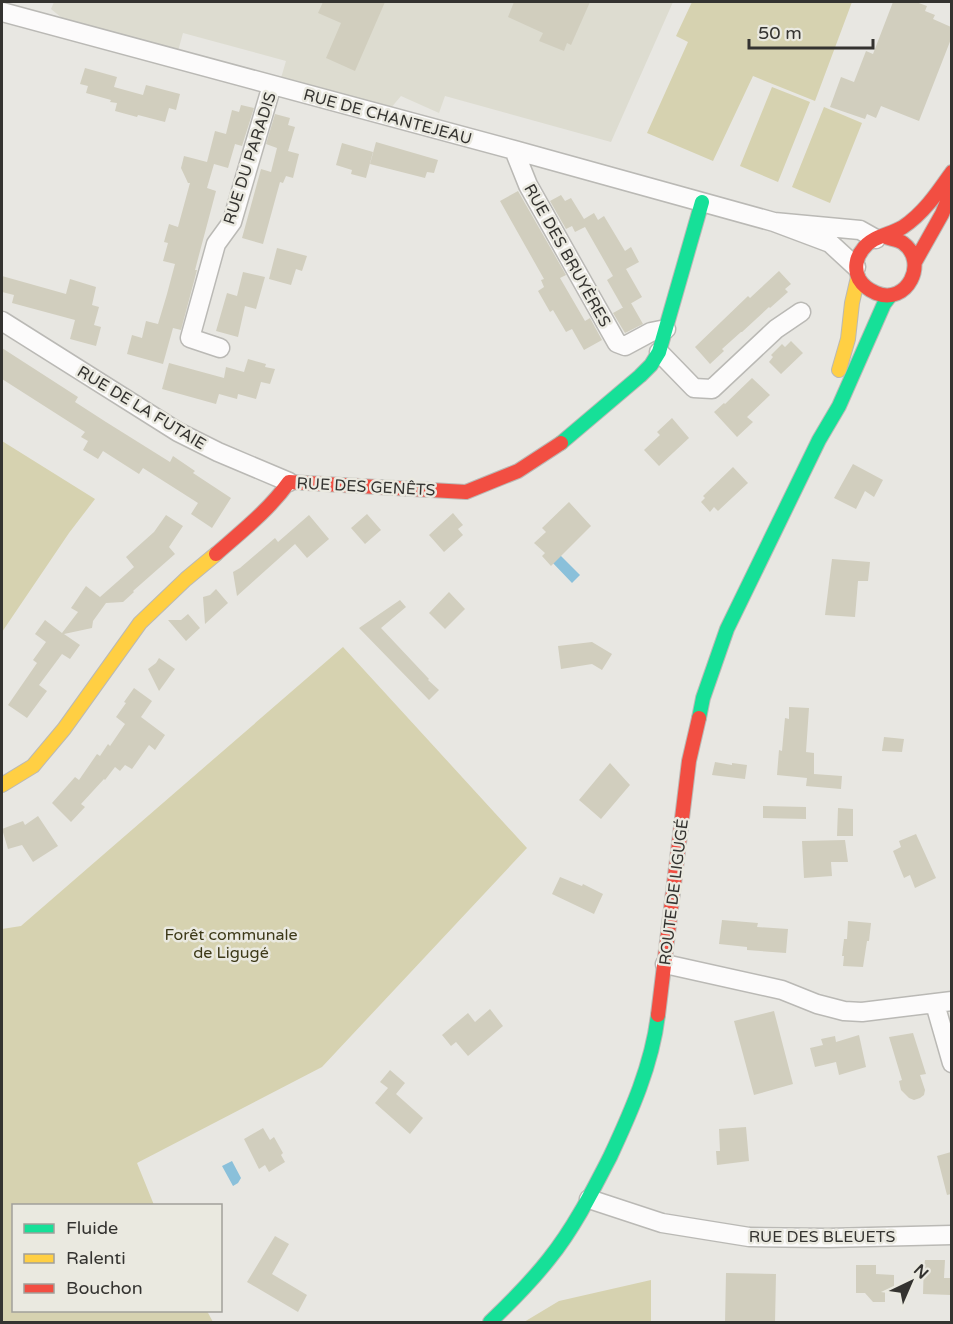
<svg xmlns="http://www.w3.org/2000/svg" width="953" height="1324" font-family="'Varela Round',sans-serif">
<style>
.built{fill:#dddcd0}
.green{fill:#d6d2b0}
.water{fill:#8ac0da}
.building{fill:#d1cebe}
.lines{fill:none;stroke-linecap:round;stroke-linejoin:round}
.street-casing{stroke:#bab9b5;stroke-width:21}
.fast-casing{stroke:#bab9b5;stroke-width:16}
.slow-casing{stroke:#bab9b5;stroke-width:16}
.jam-casing{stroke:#bab9b5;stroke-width:16}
.street{stroke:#fcfbfb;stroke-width:18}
.fast{stroke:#16e098;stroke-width:14}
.slow{stroke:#ffcf43;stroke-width:14}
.jam{stroke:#f24e42;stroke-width:14}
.labels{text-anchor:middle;stroke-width:5;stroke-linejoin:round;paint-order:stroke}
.street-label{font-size:16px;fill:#343330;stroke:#eae9e0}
.park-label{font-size:16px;fill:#3d3918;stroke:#eae9e0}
</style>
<rect width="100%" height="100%" fill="#e8e7e2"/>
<!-- built -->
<path class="built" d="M54,2H673L611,142L445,96L439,113L401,96L390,109L281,78L286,61L183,33L178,51L62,18L51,9Z"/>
<!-- green -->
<path class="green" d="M692,2H852L815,101L753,76L713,161L647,133L688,42L676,36Z
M772,87L810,102L778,182L740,166Z
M824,107L862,123L830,203L792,187Z
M2,441L95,499L69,533L2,632Z
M343,647L527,848L322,1067L137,1163L154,1205L14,1206V1310L207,1311L213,1322H2V929L21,926Z
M651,1280V1322H524L559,1301Z"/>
<!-- water -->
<path class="water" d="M559,554L580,575L572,583L551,561Z
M232,1161L241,1178L238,1183L233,1186L222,1166Z"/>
<!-- building -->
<path class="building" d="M323,2H385L355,71L326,58L341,23L318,13Z
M514,2H590L571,45L567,43L564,51L539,41L543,33L508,17Z
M893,2H916L927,6L925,11L935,15L933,19L951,27V39L919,121L881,106L876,118L867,114L865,119L830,107L841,77L854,82L866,51L873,54Z
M85,68L117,77L114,87L143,95L146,85L180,94L176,110L169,108L165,122L138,115L137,117L115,111L117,103L110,102L111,100L86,93L88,86L80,84Z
M241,105L254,108L242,146L235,144L228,168L214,164L207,188L216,191L195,270H197L181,330L173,328L163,364L127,354L132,335L142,338L146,321L158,324L167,294L175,264L163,261L168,243L164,242L169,224L178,227L190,183H188L181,168L184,156L207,162L215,131L226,134L232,110L239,112Z
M275,114L290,118L288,125L295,127L288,151L299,154L293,178L286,176L283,183L280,182L263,244L242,238L261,169L271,172L277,148L266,144Z
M376,142L438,160L434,173L427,172L425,178L370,164Z
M342,143L373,152L366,178L351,174L352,170L336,165Z
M518,191L566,275L560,278L585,321L590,318L602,340L584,350L572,329L566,332L553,310L550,312L538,291L544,287L541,280L544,279L500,201Z
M561,195L565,201L571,198L584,219L594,213L598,220L604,216L625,251L631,247L639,262L626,269L642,297L623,308L607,280L613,276L585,227L575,232L572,226L566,229L550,201Z
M277,248L307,256L302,271L296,269L291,285L269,279Z
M779,271L791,284L785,289L788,292L770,308L769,307L742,332H741L722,349L724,351L710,364L695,347L748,296L750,298Z
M243,272L265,277L256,309L245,306L238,337L216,331L227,293L237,296Z
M2,276L66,294L70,279L96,287L92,305L99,307L94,325L101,327L96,346L70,339L75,320L12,303L14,295L2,292Z
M631,303L643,324L625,333L613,313Z
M791,341L803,353L781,374L769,362L773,357L771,355L782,344L785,347Z
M2,348L78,397L75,402L106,422L170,462L173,456L195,471L193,473L231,498L212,528L191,514L198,503L143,468L139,474L103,451L98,459L83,450L88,441L81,437L85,432L2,379Z
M248,359L266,364L265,367L275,369L270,384L261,382L256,399L238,394L237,399L219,394L216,404L162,389L169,363L224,378L226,367L244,372Z
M752,378L770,395L747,417L753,422L737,437L714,412L724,403L725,404Z
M672,418L689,438L659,466L644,450L660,435L657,432Z
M853,464L883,480L874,497L865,491L856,509L834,498Z
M733,467L748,483L718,511L714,507L710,512L701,502L705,498L703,496Z
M569,502L591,526L551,566L542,556L545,553L534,543L546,532L542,528Z
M453,513L463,525L458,529L463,535L444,552L429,535Z
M367,514L381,530L365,544L351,528Z
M166,515L183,526L169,547L175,554L133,591L134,592L123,602L106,603L93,621L92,628L64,634L80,645L70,659L62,654L39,685L47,691L27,718L8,705L37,663L33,660L46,642L35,634L45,620L62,633L78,612L71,608L86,586L100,597L134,567L126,557L154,532Z
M309,515L329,539L307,558L295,544L237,596L233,572L240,568L275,538L278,542Z
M832,559L870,562L868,581H858L855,617L825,615Z
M216,589L228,603L205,624L203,597L210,595Z
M449,592L465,609L445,629L429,613Z
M400,600L406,607L381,628L429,679L428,680L439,690L429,700L359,628Z
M188,614L200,628L186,641L168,620H181Z
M592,642L612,654L602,670L592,664L561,669L558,646Z
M159,658L175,669L159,691L148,669L156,663Z
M134,688L152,701L141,717L165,735L155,750L149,745L132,769L125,765L120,771L115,767L105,780L104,779L81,804L85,807L71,822L52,803L75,777L79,780L97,754L100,756L108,744L110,746L125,724L116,717L126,703L124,702Z
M789,707L809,708L806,752L814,753V774L842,776L841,789L806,786L807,778L777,775L779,750L782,751L785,718L789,719Z
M884,737L904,739L902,752L882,751Z
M715,762L732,765V763L747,765L745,779L712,775Z
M610,763L630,785L601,819L579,800Z
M763,806L806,807V819L763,818Z
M838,808L853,809V836H837Z
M38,816L58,846L33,862L22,845L8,849L2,829L23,821L25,825Z
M916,834L936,878L915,888L910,875L904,878L893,851L901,847L899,841Z
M845,840L848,862H831L832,876L804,878L802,841Z
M560,877L582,886L583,884L603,894L594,914L552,894Z
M722,920L758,923L757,927L788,929L786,953L747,950V947L719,944Z
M848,921L871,923L869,941H867L863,967L843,966L844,956H842L844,939H847Z
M490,1009L503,1026L468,1056L456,1042L451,1046L442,1035L468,1013L475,1022Z
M774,1011L793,1084L754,1095L734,1021Z
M913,1033L926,1074L920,1075L925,1090L924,1095L920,1098L914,1100L909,1098L901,1090L899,1081L902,1080L889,1037Z
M859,1035L866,1067L839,1075L836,1062L815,1067L810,1048L823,1045L821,1039L835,1036L836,1042Z
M390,1070L405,1083L396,1094L423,1118L410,1134L375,1103L388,1088L380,1082Z
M746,1127L749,1161L717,1165L716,1151H720L719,1129Z
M263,1128L270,1140L274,1137L283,1153L281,1155L285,1162L269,1172L265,1165L259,1169L244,1139Z
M951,1152V1194L947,1195L937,1156Z
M275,1236L289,1244L272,1274L307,1295L298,1312L247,1282Z
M924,1260H945L944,1278H951V1295L923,1294Z
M856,1265H876V1274L894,1275V1291H885V1302H873L865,1293H856Z
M726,1273L776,1274L775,1323H725Z"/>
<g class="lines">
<defs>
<path id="street" d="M2,12L514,150L774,222
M514,150L528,185L617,343L625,346L651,332L666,329
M856,267L830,243L774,222L860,230L876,239
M2,321L178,432L218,452L289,482
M220,348L190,338L216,244L232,222L272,85
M659,352L694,388L712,389L776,329L801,312
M665,964L782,990L817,1004L844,1011L862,1012L952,1001
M935,1004L952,1063
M589,1199L662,1223L749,1237L828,1238L952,1235"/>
<path id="fast" d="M561,443L640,376L651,365L659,352L702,202
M699,718L703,698L727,629L819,440L839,406L884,304L890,296
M490,1322C511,1302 531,1282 549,1259C574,1228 592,1192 610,1157C631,1112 652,1065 658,1015"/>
<path id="slow" d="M839,370L848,339L852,303L858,277
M2,785L33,766L64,729L140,623L186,579L216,554"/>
<path id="jam" d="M886,237C891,239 899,240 903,243C929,262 907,306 876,293C869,290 863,286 859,279C854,269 856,257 863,249C872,236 890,235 903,227C924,213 938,192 952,172
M915,262L942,214L952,190
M216,554C242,531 269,510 289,482L466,492L518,471L561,443
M658,1015L689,761L699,718"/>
</defs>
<!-- street casing -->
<use href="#street" class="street-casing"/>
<!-- fast casing -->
<use href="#fast" class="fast-casing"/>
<!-- slow casing -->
<use href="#slow" class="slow-casing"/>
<!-- jam casing -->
<use href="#jam" class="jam-casing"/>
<!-- street -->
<use href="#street" class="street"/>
<!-- fast -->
<use href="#fast" class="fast"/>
<!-- slow -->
<use href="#slow" class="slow"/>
<!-- jam -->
<use href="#jam" class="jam"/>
</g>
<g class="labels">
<!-- street labels -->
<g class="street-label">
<text transform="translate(388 116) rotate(15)" y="6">RUE DE CHANTEJEAU</text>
<text transform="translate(249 158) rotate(-72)" y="6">RUE DU PARADIS</text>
<text transform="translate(568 255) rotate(61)" y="6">RUE DES BRUYÈRES</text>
<text transform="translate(142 407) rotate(31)" y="6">RUE DE LA FUTAIE</text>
<text transform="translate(366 486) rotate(3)" y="6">RUE DES GENÊTS</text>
<text transform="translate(673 892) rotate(-83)" y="6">ROUTE DE LIGUGÉ</text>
<text x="822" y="1242">RUE DES BLEUETS</text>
</g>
<!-- park labels -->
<g class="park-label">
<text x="231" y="940">Forêt communale<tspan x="231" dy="18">de Ligugé</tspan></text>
</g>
</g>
<!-- border -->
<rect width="953" height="1324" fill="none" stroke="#343330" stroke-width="6"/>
<!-- legend -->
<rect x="12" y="1204" width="210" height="108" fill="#eae9e0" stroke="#a1a09a" stroke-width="1.5"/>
<rect x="24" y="1224" width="30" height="9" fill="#16e098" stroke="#a1a09a" stroke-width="1.5"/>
<text x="66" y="1234" font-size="18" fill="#343330">Fluide</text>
<rect x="24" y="1254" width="30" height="9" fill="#ffcf43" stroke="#a1a09a" stroke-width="1.5"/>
<text x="66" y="1264" font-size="18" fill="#343330">Ralenti</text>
<rect x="24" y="1284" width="30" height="9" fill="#f24e42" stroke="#a1a09a" stroke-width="1.5"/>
<text x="66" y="1294" font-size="18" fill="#343330">Bouchon</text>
<!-- north arrow -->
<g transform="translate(911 1282) rotate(44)" stroke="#eae9e0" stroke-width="4.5" paint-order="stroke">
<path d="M0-4.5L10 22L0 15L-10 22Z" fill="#343330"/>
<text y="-9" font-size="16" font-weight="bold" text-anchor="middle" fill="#343330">N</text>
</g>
<!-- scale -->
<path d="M749 39v9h124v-9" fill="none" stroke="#343330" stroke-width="3"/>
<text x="758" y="39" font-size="18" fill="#343330" stroke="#eae9e0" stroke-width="4.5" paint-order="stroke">50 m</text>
</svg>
